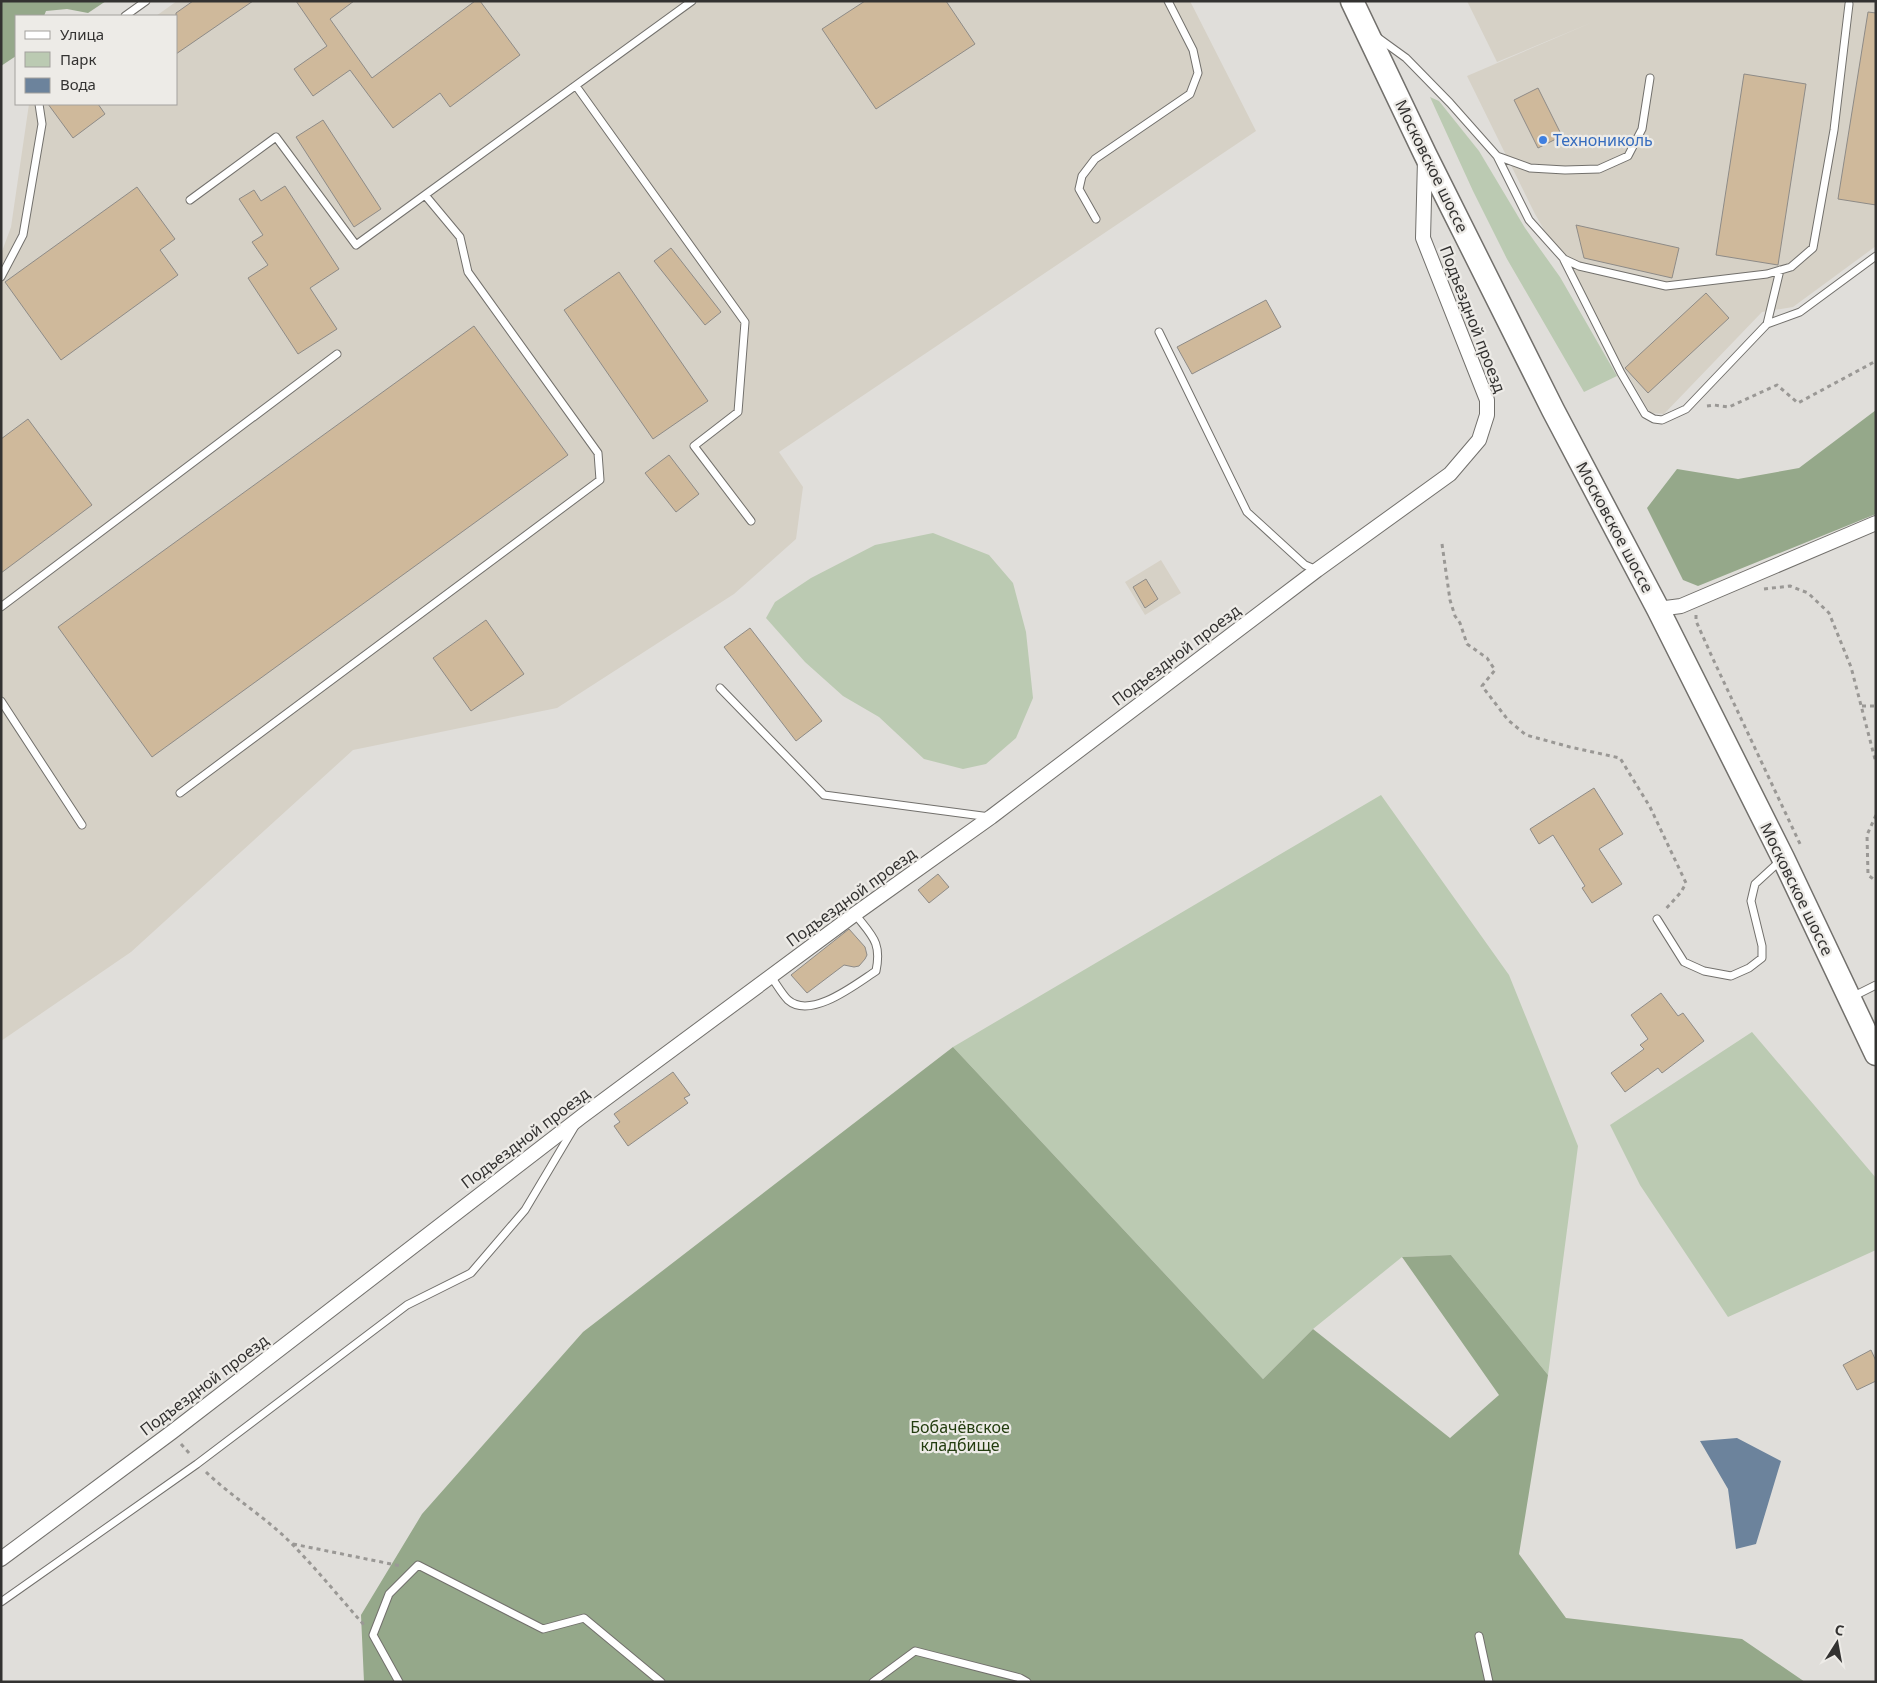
<svg xmlns="http://www.w3.org/2000/svg" width="1877" height="1683" font-family="'Noto Sans',sans-serif">
<style>
.built{fill:#d6d1c6}
.green{fill:#bbcab2}
.forest{fill:#95a88a}
.water{fill:#6c839c}
.building{fill:#cfb99b;stroke:#8e8b87}
.lines{fill:none;stroke-linecap:round;stroke-linejoin:round}
.service-casing{stroke:#72706c;stroke-width:9}
.minor-casing{stroke:#72706c;stroke-width:16}
.primary-casing{stroke:#72706c;stroke-width:25}
.path{stroke:#9a9895;stroke-width:3;stroke-dasharray:4 4;stroke-linecap:butt}
.service{stroke:#fff;stroke-width:7}
.minor{stroke:#fff;stroke-width:14}
.primary{stroke:#fff;stroke-width:22}
.shop-dot{fill:#3f7fe0;stroke:#edebe7;stroke-width:2}
.labels{text-anchor:middle;stroke-width:4.5;stroke-linejoin:round;paint-order:stroke}
.shop-label{font-size:16px;fill:#366cbe;stroke:#edebe7;text-anchor:start}
.street-label{font-size:16px;fill:#333231;stroke:#edebe7}
.park-label{font-size:16px;fill:#233d0f;stroke:#edebe7}
</style>
<rect width="100%" height="100%" fill="#e0deda"/>
<!-- built -->
<path class="built" d="M177,1H1190L1256,131L779,452L803,487L796,539L734,594L557,708L353,750L131,952L1,1041V254L11,227L29,104H176V16H156Z
M1467,1H1876V246L1793,307L1762,312L1664,414L1650,413L1535,214L1467,76L1593,22L1497,62Z
M1161,560L1181,593L1145,615L1125,582Z"/>
<!-- green -->
<path class="green" d="M1430,97L1439,101L1479,151L1525,228L1560,277L1617,376L1584,392L1507,259L1473,191Z
M933,533L989,555L1013,583L1026,632L1033,698L1016,738L986,764L963,769L924,759L879,717L843,696L805,662L766,618L775,602L811,578L875,545Z
M1381,795L1509,975L1578,1146L1548,1375L1451,1255L1402,1257L1313,1329L1263,1379L953,1047Z
M1752,1032L1876,1178V1250L1728,1317L1640,1185L1610,1125Z"/>
<!-- forest -->
<path class="forest" d="M1,1H106L88,13L67,9L46,11L44,16H16V56L1,66Z
M1876,410V514L1698,586L1683,580L1647,508L1677,469L1738,479L1799,468Z
M953,1047L1263,1379L1313,1329L1450,1438L1499,1395L1402,1257L1451,1255L1548,1375L1519,1554L1566,1618L1742,1639L1805,1682H364L361,1615L422,1514L583,1332Z"/>
<!-- water -->
<path class="water" d="M1737,1438L1781,1461L1756,1544L1736,1549L1728,1489L1700,1441Z"/>
<!-- building -->
<path class="building" d="M193,1H253L176,54V13Z
M296,1H354L330,19L372,78L475,1H480L520,55L450,107L440,93L393,128L350,70L313,96L294,69L327,46Z
M865,1H946L975,44L876,109L822,29Z
M1868,12L1876,13V205L1838,199Z
M1744,74L1806,84L1778,265L1716,255Z
M1538,88L1562,136L1538,148L1514,100Z
M48,104H98L105,114L73,138Z
M323,120L381,209L354,227L296,137Z
M285,186L339,269L310,288L337,329L298,354L248,278L268,265L252,242L263,235L239,199L254,190L261,201Z
M137,187L175,239L160,250L178,275L61,360L5,282Z
M1576,225L1679,248L1672,278L1584,258Z
M671,248L721,312L705,325L654,261Z
M619,272L708,401L653,439L564,310Z
M1706,293L1729,318L1648,393L1625,368Z
M1266,300L1281,327L1192,374L1177,347Z
M474,326L568,455L152,757L58,627Z
M28,419L92,505L1,573V439Z
M669,455L699,494L676,512L645,473Z
M1146,579L1158,599L1145,608L1133,587Z
M486,620L524,674L471,711L433,658Z
M750,628L822,721L796,741L724,647Z
M1594,788L1623,834L1599,849L1622,884L1592,903L1582,888L1585,886L1553,835L1539,844L1530,829Z
M938,874L949,887L929,903L918,890Z
M849,929L865,947L867,955L865,959L859,966L854,967L844,965L807,993L791,975Z
M1661,993L1678,1016L1683,1013L1704,1041L1662,1073L1658,1068L1625,1092L1611,1073L1644,1049L1640,1045L1648,1039L1631,1015Z
M673,1072L690,1095L684,1098L688,1103L628,1146L614,1126L620,1122L614,1114Z
M1871,1350L1876,1361V1381L1857,1390L1843,1365Z"/>
<g class="lines">
<defs>
<path id="service" d="M125,16L146,1
M1377,37L1406,58L1450,103L1497,156L1530,168L1565,170L1599,169L1628,156L1642,129L1650,78
M576,86L745,322L738,412L694,446L751,521
M1497,156L1529,220L1564,259L1579,266L1666,286L1767,274L1791,267L1813,248L1834,130L1849,4
M190,200L276,137L356,245L692,1
M1096,219L1079,189L1082,176L1095,159L1190,94L1198,73L1193,50L1168,1
M1564,260L1621,373L1645,414L1654,419L1662,420L1686,409L1767,324L1800,312L1876,256
M1,277L23,235L42,124L39,104
M1767,324L1780,270
M1159,332L1247,512L1305,565L1317,570
M1,607L337,354
M720,688L824,795L990,817
M1,701L82,825
M180,793L600,480L598,453L468,272L460,237L425,195
M1657,919L1684,962L1704,971L1731,976L1749,968L1762,958V946L1751,901L1755,884L1780,861
M772,978C777,985 782,994 788,1000C811,1020 856,984 876,971C882,942 872,936 855,914
M1852,997L1876,985
M1,1602L197,1464L407,1305L471,1273L525,1210L575,1126
M1479,1636L1489,1682
M399,1682L373,1635L389,1594L418,1565L543,1629L584,1618L661,1682
M873,1682L915,1651L1020,1678L1027,1682"/>
<path id="minor" d="M1658,609L1681,606L1876,523
M1,1559L172,1432L581,1117L855,914L991,817L1317,570L1450,474L1479,440L1487,415V400L1423,238L1425,160"/>
<path id="primary" d="M1352,1L1425,154L1553,410L1658,609L1783,858L1876,1054"/>
</defs>
<!-- service casing -->
<use href="#service" class="service-casing"/>
<!-- minor casing -->
<use href="#minor" class="minor-casing"/>
<!-- primary casing -->
<use href="#primary" class="primary-casing"/>
<!-- path -->
<path class="path" d="M1707,406L1714,405L1729,407L1777,385L1798,403L1876,361
M1442,544L1450,600L1455,616L1460,623L1467,644L1487,658L1495,670L1482,686L1508,720L1526,735L1570,747L1620,758L1650,807L1686,883L1681,892L1664,911
M1764,589L1790,586L1808,593L1829,613L1851,667L1876,763
M1696,615V621L1713,659L1801,846
M1862,706H1876
M1876,815L1867,835L1868,875L1876,881
M181,1444L190,1454
M206,1472C233,1498 267,1518 293,1545C318,1571 341,1599 364,1625
M293,1544L401,1566"/>
<!-- service -->
<use href="#service" class="service"/>
<!-- minor -->
<use href="#minor" class="minor"/>
<!-- primary -->
<use href="#primary" class="primary"/>
</g>
<!-- markers -->
<circle class="shop-dot" cx="1543" cy="140" r="5"/>
<g class="labels">
<!-- shop labels -->
<g class="shop-label">
<text x="1553" y="146">Технониколь</text>
</g>
<!-- street labels -->
<g class="street-label">
<text transform="translate(1432 166) rotate(64)" y="6">Московское шоссе</text>
<text transform="translate(1473 319) rotate(69)" y="6">Подъездной проезд</text>
<text transform="translate(1615 527) rotate(62)" y="6">Московское шоссе</text>
<text transform="translate(1176 655) rotate(-37)" y="6">Подъездной проезд</text>
<text transform="translate(1797 889) rotate(64)" y="6">Московское шоссе</text>
<text transform="translate(851 897) rotate(-36)" y="6">Подъездной проезд</text>
<text transform="translate(525 1138) rotate(-37)" y="6">Подъездной проезд</text>
<text transform="translate(204 1385) rotate(-37)" y="6">Подъездной проезд</text>
</g>
<!-- park labels -->
<g class="park-label">
<text x="960" y="1433">Бобачёвское<tspan x="960" dy="18">кладбище</tspan></text>
</g>
</g>
<!-- border -->
<rect width="1877" height="1683" fill="none" stroke="#333231" stroke-width="5"/>
<!-- legend -->
<rect x="15" y="15" width="162" height="90" fill="#edebe7" stroke="#a3a19e"/>
<rect x="25" y="31" width="25" height="8" fill="#ffffff" stroke="#a3a19e"/>
<text x="60" y="40" font-size="15" fill="#333231">Улица</text>
<rect x="25" y="52" width="25" height="15" fill="#bbcab2" stroke="#a3a19e"/>
<text x="60" y="65" font-size="15" fill="#333231">Парк</text>
<rect x="25" y="78" width="25" height="15" fill="#6c839c" stroke="#a3a19e"/>
<text x="60" y="90" font-size="15" fill="#333231">Вода</text>
<!-- north arrow -->
<g transform="translate(1837 1643) rotate(11)" stroke="#edebe7" stroke-width="4" paint-order="stroke">
<path d="M0-4L9 19L0 12L-9 19Z" fill="#333231"/>
<text y="-8" font-size="14" font-weight="bold" text-anchor="middle" fill="#333231">С</text>
</g>
</svg>
